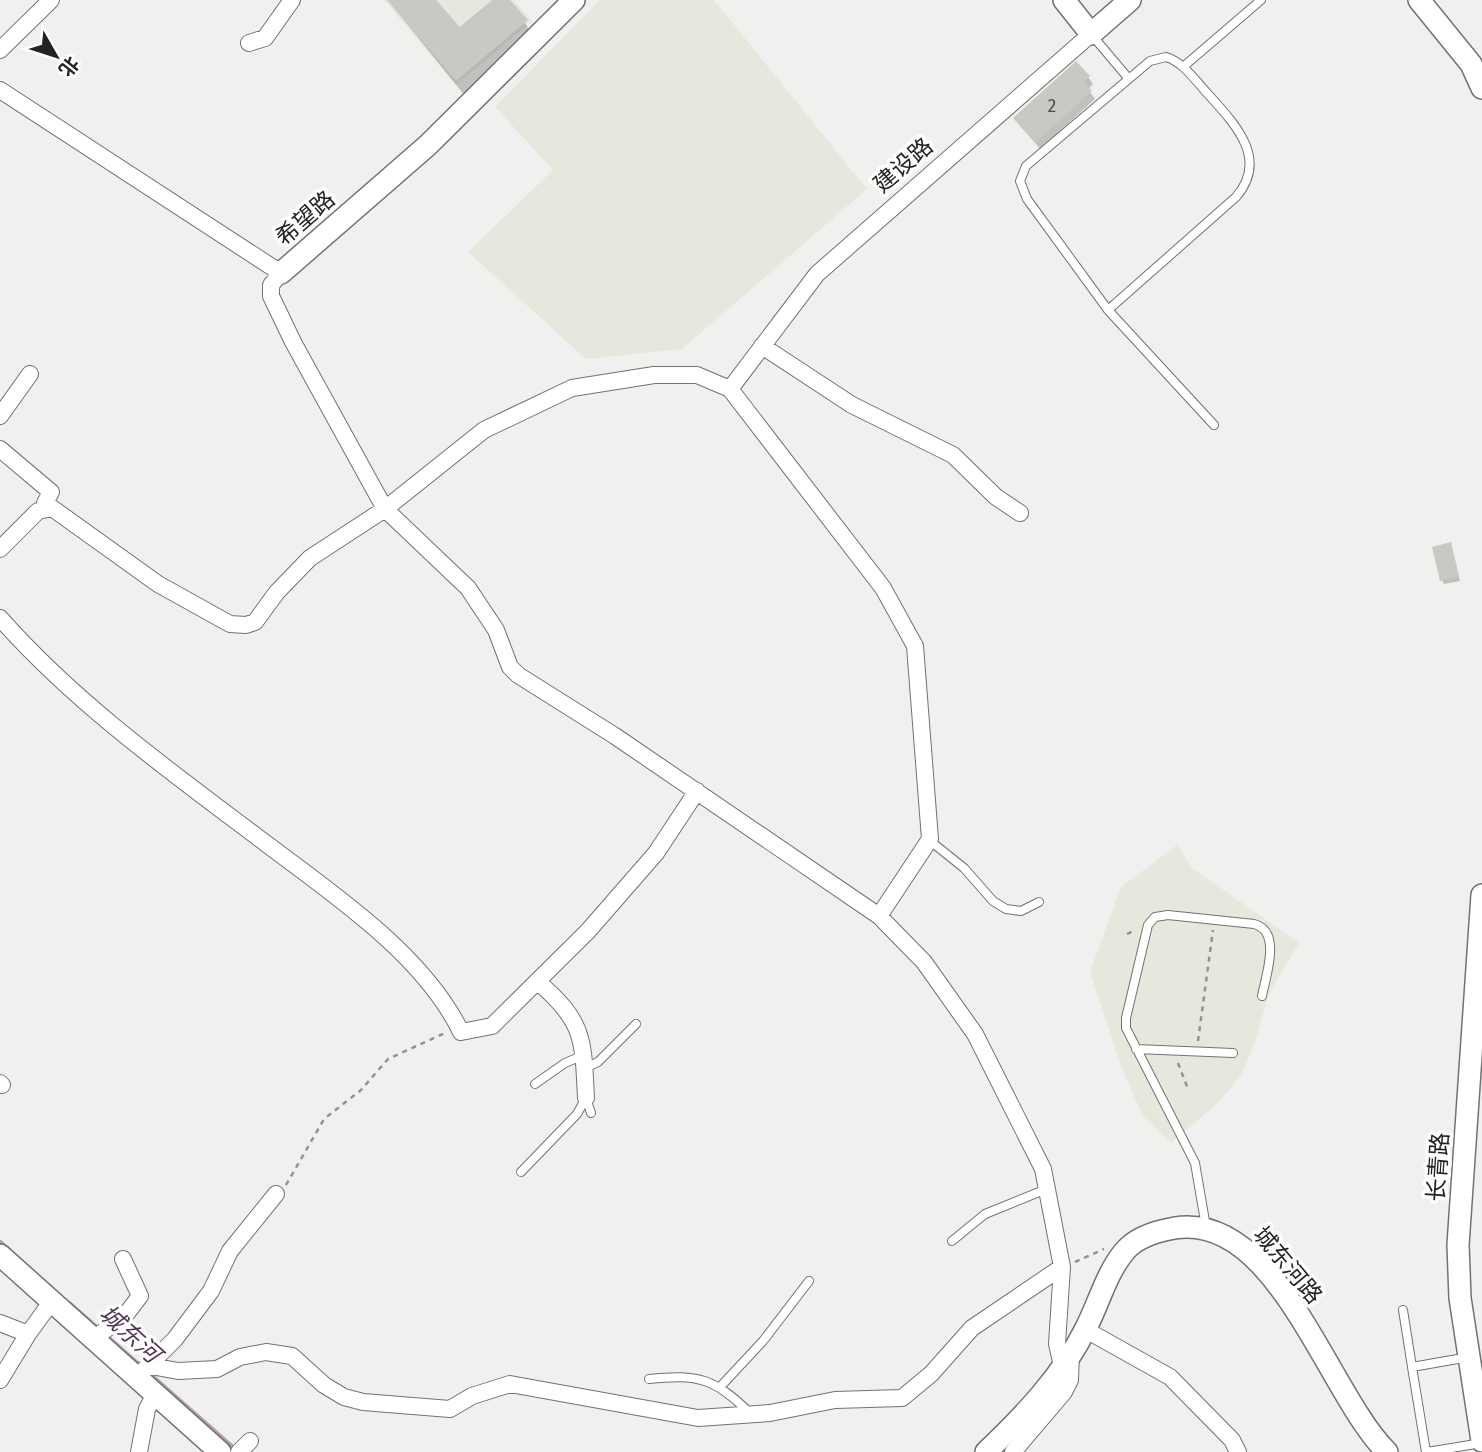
<svg xmlns="http://www.w3.org/2000/svg" width="1482" height="1452" font-family="'Fira Sans Condensed','Noto Sans SC',sans-serif">
<style>
.built{fill:#e4e8dd}
.shadow{fill:#0003}
.lines{fill:none;stroke-linecap:round;stroke-linejoin:round}
.stream{stroke:#b69db8;stroke-width:4.5}
.building{fill:#c7c9c5}
.service-casing{stroke:#727370;stroke-width:10}
.minor-casing{stroke:#727370;stroke-width:18}
.tertiary-casing{stroke:#727370;stroke-width:24}
.path{stroke:#929391;stroke-width:2.5;stroke-dasharray:5 5;stroke-linecap:butt}
.service{stroke:#fff;stroke-width:8}
.minor{stroke:#fff;stroke-width:16}
.tertiary{stroke:#fff;stroke-width:21}
.labels{text-anchor:middle;stroke-width:7;stroke-linejoin:round;paint-order:stroke}
.number-label{font-size:19px;fill:#4c4c4b}
.street-label{font-size:23px;fill:#232322;stroke:#fdfefb}
.water-label{font-size:24px;font-style:italic;fill:#553258;stroke:#fdfefb}
</style>
<rect width="100%" height="100%" fill="#f0f1ee"/>
<!-- built -->
<path class="built" d="M384,0H514L532,21L456,85Z
M600,0H714L867,189L682,349L586,359L468,252L553,170L495,107Z
M1177,845L1192,868L1299,943L1268,995L1256,1040L1241,1075L1219,1102L1171,1143L1143,1116L1122,1069L1090,972L1121,887Z"/>
<!-- shadow -->
<path class="shadow" d="M388,0H434L459,30L495,0H508L535,37L465,96Z
M1088,77L1093,84L1088,89L1095,99L1040,149L1015,118Z
M1450,544L1460,581L1444,584L1442,580Z"/>
<g class="lines">
<!-- stream -->
<path class="stream" d="M0,1242L9,1250
M70,1304L237,1451"/>
</g>
<!-- building -->
<path class="building" d="M387,0H436L460,27L492,0H510L528,20L456,81Z
M1076,61L1090,76L1084,82L1092,91L1035,143L1013,118Z
M1451,542L1459,576L1440,581L1432,547Z"/>
<g class="lines">
<defs>
<path id="service" d="M1091,34L1129,79
M1183,67L1261,0
M1108,310L1236,197C1270,158 1233,122 1207,93C1195,80 1183,62 1166,57L1150,61L1026,166L1020,181L1027,199L1108,310L1214,425
M929,840L964,868L993,901L1006,909L1021,911L1039,902
M1136,1049L1233,1053
M585,1068L598,1062L636,1024
M535,1084L565,1063L584,1055
M586,1098L591,1113
M521,1172L577,1114L586,1098
M1206,1227L1195,1163L1126,1028V1018L1148,925L1155,917L1168,915L1254,924C1282,931 1266,975 1262,996
M952,1241L985,1214L1049,1188
M1403,1310L1412,1367
M649,1379C699,1374 714,1378 751,1414
M721,1386L763,1341L809,1281
M1426,1452L1412,1367L1469,1357
M1427,1452L1482,1443"/>
<path id="minor" d="M249,43L265,38L292,0
M0,50L51,0
M0,90L281,273L271,285V296L293,342L385,509L468,588L496,630L510,667L518,675L615,736L879,916L924,962L975,1034L1043,1169L1062,1267L1057,1344L1062,1366
M762,346L852,405L953,455L996,497L1020,513
M730,389L817,274L1091,34
M0,416L30,374
M0,449L51,492L45,503L46,507
M0,549L38,511L52,508L158,584L230,624L246,625L255,622L277,592L310,558L385,509L484,430L572,388L654,375H697L730,389L883,588L915,646L930,839L879,916
M0,618C78,706 174,774 268,845C334,895 424,955 461,1032L492,1026L588,931L656,853L697,791
M538,982C585,1022 583,1040 586,1098
M0,1083L2,1085
M0,1323L28,1334
M1086,1330L1170,1377L1232,1440L1238,1452
M95,1338L127,1313L140,1296L123,1259
M151,1366L178,1371L217,1369L240,1357L266,1352L292,1356L324,1385L344,1397L363,1402L450,1409L472,1396L510,1384L698,1418L770,1413L835,1400L902,1398L931,1374L972,1328L1062,1267
M144,1370L175,1339L211,1291L230,1251L276,1194
M0,1380L28,1334L52,1301
M139,1452L147,1409L155,1394
M239,1452L250,1441
M1013,1452L1064,1392L1070,1380L1071,1352"/>
<path id="tertiary" d="M1064,0L1091,34L1130,0
M1419,0L1471,64L1482,88
M281,273L428,145L574,0
M1482,895L1458,1245L1460,1298L1482,1441
M0,1255L220,1452
M986,1452C1024,1416 1063,1375 1086,1328C1099,1303 1106,1274 1124,1252C1136,1237 1157,1231 1175,1228C1277,1212 1328,1394 1387,1452"/>
</defs>
<!-- service casing -->
<use href="#service" class="service-casing"/>
<!-- minor casing -->
<use href="#minor" class="minor-casing"/>
<!-- tertiary casing -->
<use href="#tertiary" class="tertiary-casing"/>
<!-- path -->
<path class="path" d="M1127,934L1135,930
M1198,1041L1213,930
M1178,1063L1188,1089
M286,1185L324,1119L361,1090L388,1059L445,1033
M1075,1262L1104,1249"/>
<!-- service -->
<use href="#service" class="service"/>
<!-- minor -->
<use href="#minor" class="minor"/>
<!-- tertiary -->
<use href="#tertiary" class="tertiary"/>
</g>
<g class="labels">
<!-- number labels -->
<g class="number-label">
<text x="1052" y="112">2</text>
</g>
<!-- street labels -->
<g class="street-label">
<text transform="translate(903 165) rotate(-41)" y="8">建设路</text>
<text transform="translate(305 218) rotate(-41)" y="8">希望路</text>
<text transform="translate(1438 1167) rotate(-86)" y="8">长青路</text>
<text transform="translate(1288 1265) rotate(50)" y="8">城东河路</text>
</g>
<!-- water labels -->
<g class="water-label">
<text transform="translate(130 1334) rotate(42)" y="8">城东河</text>
</g>
</g>
<!-- north arrow -->
<g transform="translate(56 56) rotate(129)" stroke="#fdfefb" stroke-width="5" paint-order="stroke">
<path d="M0-5L12 26L0 18L-12 26Z" fill="#232322"/>
<text y="-10" font-size="19" font-weight="bold" text-anchor="middle" fill="#232322">北</text>
</g>
</svg>
